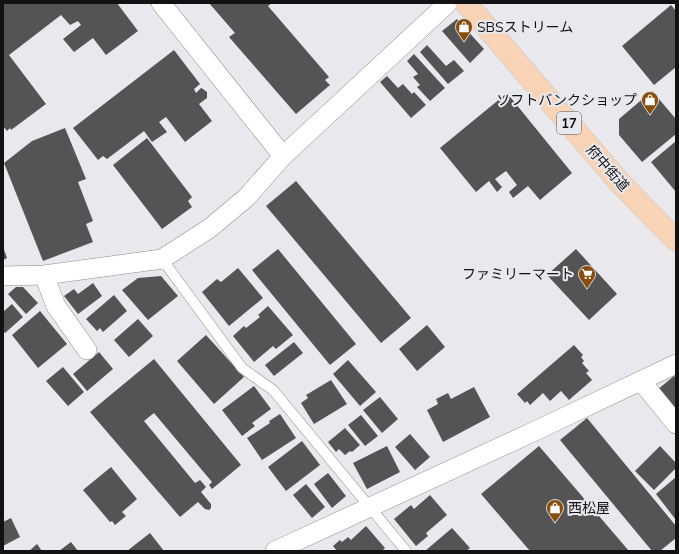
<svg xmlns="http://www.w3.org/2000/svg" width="679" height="554" font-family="'Nunito Sans','Noto Sans JP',sans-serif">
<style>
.building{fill:#545457}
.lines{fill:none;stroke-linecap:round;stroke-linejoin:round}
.service-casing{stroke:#8d8d90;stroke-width:11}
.minor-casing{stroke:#8d8d90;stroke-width:20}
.primary-casing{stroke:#c6c6c6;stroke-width:23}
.service{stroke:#fff;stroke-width:10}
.minor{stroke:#fff;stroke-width:19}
.primary{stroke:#f8d3b5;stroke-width:22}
.labels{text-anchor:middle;stroke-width:4;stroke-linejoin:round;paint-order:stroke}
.shield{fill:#e9e9ed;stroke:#525254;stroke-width:1}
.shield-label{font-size:13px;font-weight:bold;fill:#111213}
.poi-label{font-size:14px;fill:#111213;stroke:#e9e9ed;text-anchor:start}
.street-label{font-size:14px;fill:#111213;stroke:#e9e9ed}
</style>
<rect width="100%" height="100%" fill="#e9e9ed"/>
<!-- building -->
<path class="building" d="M3,3H117L138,31L106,55L93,38L74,52L63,39L81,25L78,21L70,25L61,15L9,55L46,104L11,130L10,128L7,131L3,126Z
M209,3H272L268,6L329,77L325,80L330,85L296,114L229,37L235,33Z
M671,5L676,11V67L654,85L622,46Z
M457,19L484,49L470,63L442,31Z
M427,45L446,66L454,60L464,71L448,84L420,52Z
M174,50L200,84L194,89L196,93L201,88L203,89L207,92V98L199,104L212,121L185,142L166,117L159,122L167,132L152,142L144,131L107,159L103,156L98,160L73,128Z
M414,54L445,88L430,101L417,87L420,85L413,77L418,74L407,61Z
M387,76L398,88L403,84L412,94L414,92L426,105L411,118L380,82Z
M652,91L676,119V134L642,162L619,135V119Z
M507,93L572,173L540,200L528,186L513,198L509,192L517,185L506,171L495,179L502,187L497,192L489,181L476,192L440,148Z
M65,128L86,179L78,182L93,221L86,224L93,242L43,261L4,163L32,141Z
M147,138L192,197L188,201L192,207L162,229L113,165Z
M676,141V192L651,162Z
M296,181L411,318L381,343L266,206Z
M3,247L7,258L3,260Z
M278,249L356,344L330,365L252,270Z
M576,249L617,294L589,320L547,275Z
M238,268L263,298L229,326L202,292L217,279L221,282Z
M161,276L178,296L148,320L122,290L138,278Z
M93,283L102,296L78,314L64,296L74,289L78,294Z
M16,287H23L38,303L26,314L8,294Z
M114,295L127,311L103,332L100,328L97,331L86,319Z
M12,304L23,317L5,333L3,331V312Z
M268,306L293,335L276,349L273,346L254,362L233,336L244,326L246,328L260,317L258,315Z
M40,311L67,344L38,368L12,335Z
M138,319L153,336L129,357L114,340Z
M427,325L445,347L417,371L399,349Z
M206,335L244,377L214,404L177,361Z
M294,342L303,353L274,376L265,365Z
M574,345L583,355L581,357L584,361L582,363L589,371L586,373L592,380L569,400L561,391L550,401L543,393L530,405L527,401L525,403L517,394Z
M99,352L113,369L87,391L73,374Z
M154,359L241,465L212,489L209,485L212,482L154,413L144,421L195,483L200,480L206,487L201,492L211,504V508L209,510L205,509L198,502L180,517L90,412Z
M348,360L376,392L360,406L333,374Z
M63,367L84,392L68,406L46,381Z
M674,376L676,378V414L657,390Z
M331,380L347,404L314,424L301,403L308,398L306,395Z
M254,386L271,409L252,423L255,426L242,436L222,410Z
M474,387L490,417L443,442L427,410L438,404L436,399L448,393L451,399Z
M380,397L398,419L382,433L363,410Z
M280,414L296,438L262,460L247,438L270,423L269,421Z
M361,415L378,436L365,446L348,425Z
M587,418L676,526V538L660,551H652L560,440Z
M345,428L360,445L352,452L350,451L345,455L339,449L336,452L328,442Z
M410,434L430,457L415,470L395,447Z
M302,441L320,465L286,491L268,467Z
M387,446L400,472L367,489L353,463Z
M539,446L629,551H530L481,494Z
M660,446L676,463V468L654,490L635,471Z
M111,467L137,499L122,512L126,516L115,525L112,521L110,522L83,490Z
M328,473L346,496L332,508L314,484Z
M676,477V520L656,494Z
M306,484L325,507L312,518L293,495Z
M430,495L447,515L426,533L428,536L416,546L394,519L411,505L414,509Z
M11,518L20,537L3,546V522Z
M366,526L385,548L382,551H337L333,546L340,540L342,542L348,537L351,540Z
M452,528L470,548L466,551H425Z
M150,533L164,551H127Z
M71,542L78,551H59Z
M37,544L42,551H29Z"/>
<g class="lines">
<defs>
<path id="service" d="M162,259L242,368L273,390L406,551"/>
<path id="minor" d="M161,3L283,156
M44,275L56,306L87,350
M3,276L44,275L162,259L210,228L247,197L283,156L448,3
M641,381L676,424
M275,551L535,431L676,364"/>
<path id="primary" d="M466,3L621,184L676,240"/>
</defs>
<!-- service casing -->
<use href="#service" class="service-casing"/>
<!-- minor casing -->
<use href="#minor" class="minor-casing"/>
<!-- primary casing -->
<use href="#primary" class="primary-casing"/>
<!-- service -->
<use href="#service" class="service"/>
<!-- minor -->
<use href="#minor" class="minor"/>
<!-- primary -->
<use href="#primary" class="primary"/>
</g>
<!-- icons -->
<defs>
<symbol id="shop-pin" viewBox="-11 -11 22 30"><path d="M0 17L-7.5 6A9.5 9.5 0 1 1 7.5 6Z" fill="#894d0b" stroke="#e9e9ed"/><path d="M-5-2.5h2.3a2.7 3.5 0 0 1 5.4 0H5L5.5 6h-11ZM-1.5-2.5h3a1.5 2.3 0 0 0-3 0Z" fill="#fff"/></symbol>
<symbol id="supermarket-pin" viewBox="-11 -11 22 30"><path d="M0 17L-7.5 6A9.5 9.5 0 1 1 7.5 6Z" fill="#894d0b" stroke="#e9e9ed"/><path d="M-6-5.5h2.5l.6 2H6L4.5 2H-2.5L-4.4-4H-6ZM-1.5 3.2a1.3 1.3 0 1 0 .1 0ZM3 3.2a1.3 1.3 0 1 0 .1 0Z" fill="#fff"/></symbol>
</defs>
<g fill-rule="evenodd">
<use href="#shop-pin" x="454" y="17" width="20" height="27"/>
<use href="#shop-pin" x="640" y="90" width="20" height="27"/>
<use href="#supermarket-pin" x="577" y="264" width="20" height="27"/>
<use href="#shop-pin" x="545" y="498" width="20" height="27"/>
</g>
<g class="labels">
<!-- shield labels -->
<rect class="shield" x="557" y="112" width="24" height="22" rx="3"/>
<g class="shield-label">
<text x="569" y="128">17</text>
</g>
<!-- poi labels -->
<g class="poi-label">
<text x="477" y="32">SBSストリーム</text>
<text x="637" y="105" text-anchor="end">ソフトバンクショップ</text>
<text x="574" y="279" text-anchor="end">ファミリーマート</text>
<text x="568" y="513">西松屋</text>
</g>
<!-- street labels -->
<g class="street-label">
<text transform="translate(608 168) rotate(49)" y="5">府中街道</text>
</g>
</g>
<!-- border -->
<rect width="679" height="554" fill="none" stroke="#111213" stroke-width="8"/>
</svg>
